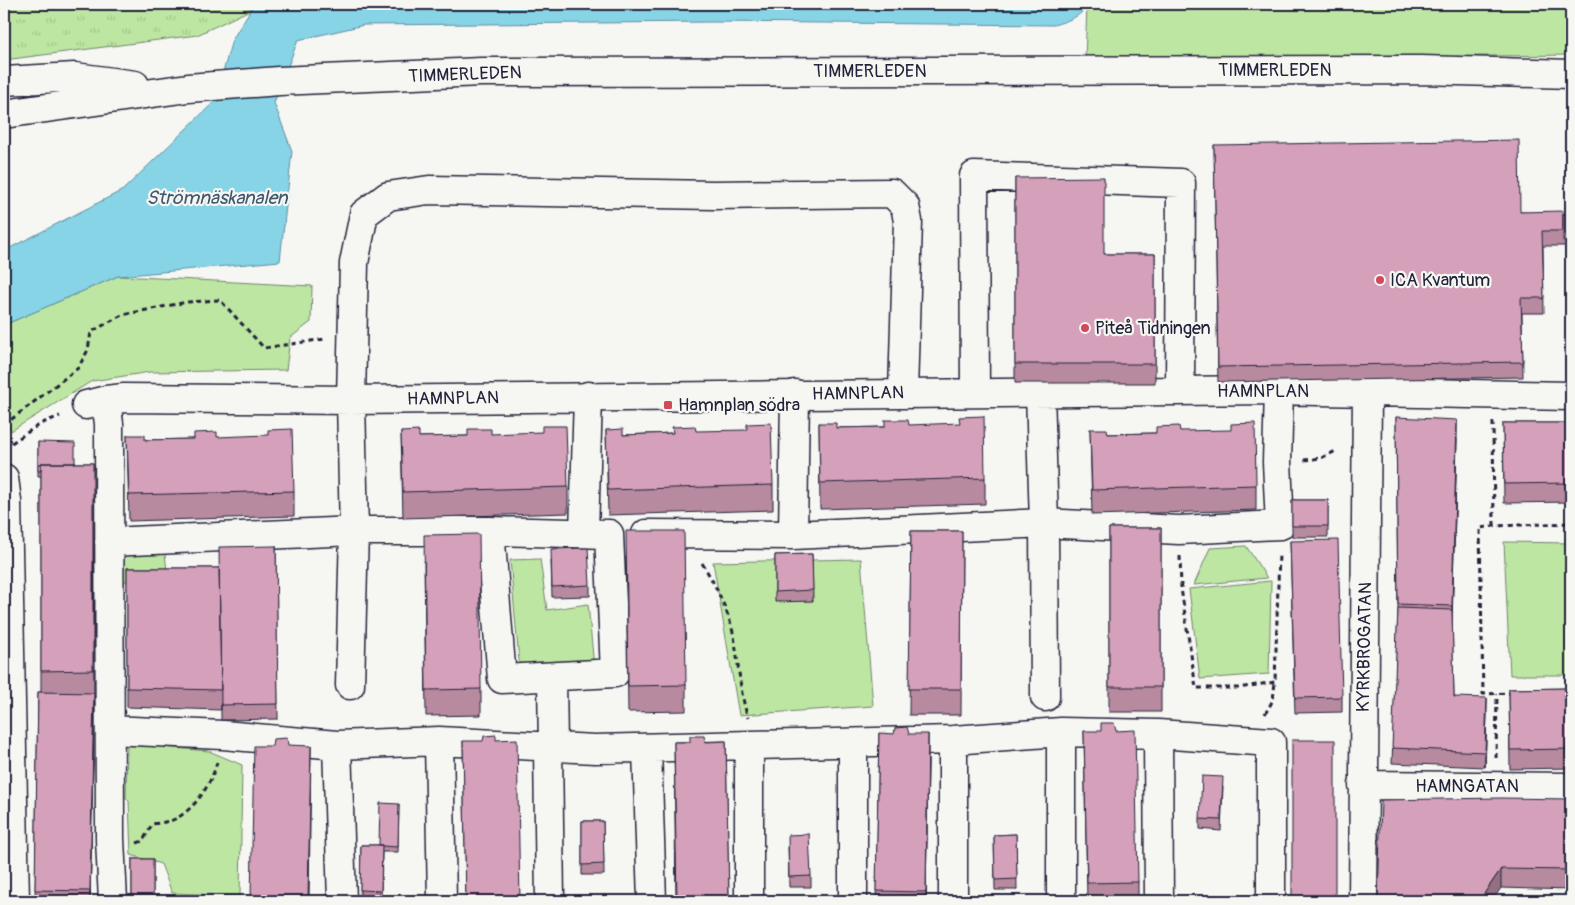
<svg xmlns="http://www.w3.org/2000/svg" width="1575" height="905" font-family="Pangolin,sans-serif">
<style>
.grass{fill:url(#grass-tufts);stroke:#70846e}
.green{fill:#bde6a2;stroke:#70846e}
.water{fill:#87d4e7;stroke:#5f8da2}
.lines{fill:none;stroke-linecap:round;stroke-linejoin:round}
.minor-casing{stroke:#22223b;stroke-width:31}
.major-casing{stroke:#22223b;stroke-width:31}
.path{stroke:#22223b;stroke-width:3;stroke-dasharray:5 4;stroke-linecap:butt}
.minor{stroke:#f6f6f2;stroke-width:28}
.major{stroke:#f6f6f2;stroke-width:28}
.wall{fill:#b78a9f;stroke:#22223b}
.shaded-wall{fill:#957082;stroke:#22223b}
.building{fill:#d5a0b9;stroke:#22223b}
.poi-dot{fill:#d1495b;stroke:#f6f6f2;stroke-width:2}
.labels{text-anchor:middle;stroke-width:4.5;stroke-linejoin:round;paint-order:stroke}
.street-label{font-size:18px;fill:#22223b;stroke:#f6f6f2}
.poi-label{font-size:18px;fill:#22223b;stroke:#f6f6f2;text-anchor:start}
.water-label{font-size:19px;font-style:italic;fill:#40576f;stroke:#f6f6f2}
</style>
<defs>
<pattern id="grass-tufts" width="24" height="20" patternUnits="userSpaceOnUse" patternTransform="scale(1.25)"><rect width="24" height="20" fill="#bde6a2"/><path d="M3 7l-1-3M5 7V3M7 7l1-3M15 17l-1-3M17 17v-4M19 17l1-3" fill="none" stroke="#a2c58c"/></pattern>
</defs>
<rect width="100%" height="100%" fill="#f6f6f2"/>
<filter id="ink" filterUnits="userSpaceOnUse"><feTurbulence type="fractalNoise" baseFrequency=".02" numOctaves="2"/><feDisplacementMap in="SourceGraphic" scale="10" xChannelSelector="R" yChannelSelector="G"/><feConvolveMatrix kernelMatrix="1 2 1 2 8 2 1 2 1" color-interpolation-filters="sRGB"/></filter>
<g filter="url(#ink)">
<!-- grass -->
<path class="grass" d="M4,4H254L250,10L197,35L4,60Z"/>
<!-- green -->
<path class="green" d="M1087,4H1571V55L1085,61Z
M118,276L312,286L311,322L290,338L286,370L150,372L92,381L11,431L4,414V325Z
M1504,542L1571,543V675H1510Z
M1246,546L1267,578L1194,585L1210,548Z
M165,554L168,580L125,581L119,600L117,555Z
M540,559L547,610L588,604L594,667L520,672L510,560Z
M861,559L873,706L739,715L713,562Z
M1271,581L1269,674L1200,679L1189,589Z
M127,744L209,751L242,765L240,896L172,893L161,864L131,855L129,801L126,798Z"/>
<!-- water -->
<path class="water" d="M254,4H1087C1083,17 1066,21 1054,25L712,22L364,25L298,40L274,103L292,151L280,261L118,276L4,325V251L123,190L215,101L232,40Z"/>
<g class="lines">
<defs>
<path id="minor" d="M975,392L974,176L1181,183L1180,391
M1040,392L1044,523L1045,697
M106,400L109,424L110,839L113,901
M86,405L106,400L124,398L351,400L1269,390L1571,396
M4,478L7,501L15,901
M584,533L588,396
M646,534L793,535L1044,523L1179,530L1280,525L1277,462L1279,390
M793,535L795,394
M109,542L354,531H490L502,679L615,673L609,534L490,531
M552,677L553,747
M350,685L354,531L351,400L354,263L364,214L388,196L429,190L714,195L892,193L905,206L908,221L903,393
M110,730L223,735L337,745L439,741L595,749L953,740L1061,732L1158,734L1271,742V901
M1158,734L1159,901
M953,740V901
M439,741L442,901
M337,745L342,901
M749,746V901
M548,747L550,901
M647,749L652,901
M1363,785L1571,787
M853,901V744
M1061,901V732
M1363,901L1367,392"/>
<path id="major" d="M4,81L75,77L135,85
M4,114L188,88L279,81L481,72L1421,70L1571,74"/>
</defs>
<!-- minor casing -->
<use href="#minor" class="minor-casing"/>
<!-- major casing -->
<use href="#major" class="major-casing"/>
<!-- path -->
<path class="path" d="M1493,422L1494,526
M4,425L78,368L88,350L91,332L122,315L187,302L220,300L264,348L325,339
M4,448L40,424L60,416
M1304,460L1321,458L1338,450
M1180,556L1181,588L1196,688H1238L1275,682L1279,553
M702,563C716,585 731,617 735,642C739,668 740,693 748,718
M1513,693L1483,694L1480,528L1494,526L1571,523
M1265,714L1273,700L1275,682
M1496,758L1497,694
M137,843L143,841L152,824C159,823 169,822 175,819C195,809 212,783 217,762"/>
<!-- minor -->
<use href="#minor" class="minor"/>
<!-- major -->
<use href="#major" class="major"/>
</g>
<!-- wall -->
<path class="wall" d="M1214,145L1520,212L1571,214V246H1543L1544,313H1522L1523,377L1218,382Z
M1015,178L1104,254H1155V383H1015Z
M1396,417L1457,439L1452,618L1454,697L1487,713L1485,767L1392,763L1398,610Z
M819,423L836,428L885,427L909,425L985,478V504L820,509Z
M1503,423H1571V502L1504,503Z
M1090,429L1108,434L1156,433L1180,431L1256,485V510L1092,515Z
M606,430L623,435L672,433L696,431L773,485V510L608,515Z
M401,432L419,437L468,436L491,434L568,487V513L403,518Z
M127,435L145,440L194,439L217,437L294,491V516L129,521Z
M38,442L75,463H93L94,719L90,901H35L38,692H41V476H38Z
M1292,500H1328V537H1292Z
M1109,528H1161V712H1109Z
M911,531H962L961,715H909Z
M1290,541L1342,697V712L1295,713Z
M276,546L278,719L221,720V703V710L127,707V568H219Z
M812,554L813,601L775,602V555Z
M626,557L686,685V711L628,712Z
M551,560L590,585V596L552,597Z
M424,561L481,689V715L426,716Z
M1571,688V768L1510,769L1509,689Z
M1084,731L1138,882V901H1087Z
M879,733L928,760L926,901H876Z
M463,741L520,901H466Z
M726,741L729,901H676L674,742Z
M1223,787L1221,831L1200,829V819Z
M1571,799V890L1501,888L1378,901Z
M399,804L398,852H382L381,901H360L361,845H379Z
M582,821H603L604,875H582Z
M1016,834L1017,890H995L994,835Z
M788,845L811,876V887H789Z
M132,859H153V901H132Z"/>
<!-- shaded-wall -->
<path class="shaded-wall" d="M1457,420V439L1452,625V606Z
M94,693V719L90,901Z
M1487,698V713L1485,767V752Z
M928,734V760L926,901Z
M311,746L309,901H308Z
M1501,869V888L1492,901H1479Z"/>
<!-- building -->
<path class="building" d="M1519,140L1520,212L1563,211V231H1542L1544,298H1521L1523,362L1218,367L1214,145Z
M1104,177V254H1155V364H1015V178Z
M1563,214H1571V241H1563Z
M984,416L985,478L820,483L819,423H836V428L885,427V420H908L909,425L960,423L959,417Z
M1396,417L1457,420L1452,606L1398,604Z
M771,423L773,485L608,490L606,430L623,429V435L673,433L672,427L695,426L696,431L747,430V424Z
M1255,423L1256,485L1092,490L1090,429H1107L1108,434L1156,433V427L1179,426L1180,431L1231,430V424Z
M1503,423H1571V483L1504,484Z
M542,426H566L568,487L403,492L401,432L419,431V437L468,436V429H491V434L542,432Z
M292,429L294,491L129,495L127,435H145V440L194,439V433L217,432V437L268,435V430Z
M38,442L75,443V463H41V471H38Z
M41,463H93V670L41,671Z
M1292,500H1328V526H1292Z
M1109,528H1161V687H1109Z
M626,531H684L686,685L628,686Z
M911,531H962L961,689H909Z
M479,534L481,689L426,690L424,535Z
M1338,540L1342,697L1295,698L1290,541Z
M276,546L278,704L221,705L219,547Z
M588,548L590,585L552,587L551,549Z
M812,554L813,590L775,592V555Z
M127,568H219L221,690L127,688Z
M1398,608L1452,610L1454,697L1487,698L1485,752L1392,748Z
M1571,688V749L1510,750L1509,689Z
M38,692L94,693L90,891L35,890Z
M1101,723H1114L1116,731L1135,730L1138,882L1087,883L1084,731H1101Z
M907,727L909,734H928L926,892L876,891L879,733L894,734L895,728Z
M496,735V740L517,739L520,901H466L463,741H483L484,736Z
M690,736H704L705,742L726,741L729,900L677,901L674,742H690Z
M287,738L288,745L311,746L308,901L251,900L254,746H272L273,739Z
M1292,740H1335V901H1292Z
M1202,776L1223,777L1221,820L1200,819Z
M1501,798L1571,799V870L1501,869L1479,901H1378L1381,800Z
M380,803L399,804L398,847L382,846V845H379Z
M582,821H603L604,864L582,865Z
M809,834L811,876L789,877L788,835Z
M1016,834L1017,879L995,880L994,835Z
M361,845H382L381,891L360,890Z
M132,859H153V900H132Z"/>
</g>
<!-- markers -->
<g class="poi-dot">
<circle cx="1380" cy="280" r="5"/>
<circle cx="1085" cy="328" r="5"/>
<rect x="663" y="400" width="10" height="10" rx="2.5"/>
</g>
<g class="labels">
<!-- street labels -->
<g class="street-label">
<text x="1275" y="76">TIMMERLEDEN</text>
<text x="870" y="77">TIMMERLEDEN</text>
<text transform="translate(465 74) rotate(-2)" y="6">TIMMERLEDEN</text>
<text x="1263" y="397">HAMNPLAN</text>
<text transform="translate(858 393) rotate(-1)" y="6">HAMNPLAN</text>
<text transform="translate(453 398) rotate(-1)" y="6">HAMNPLAN</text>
<text transform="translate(1364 647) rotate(-89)" y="6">KYRKBROGATAN</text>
<text x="1467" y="792">HAMNGATAN</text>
</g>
<!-- poi labels -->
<g class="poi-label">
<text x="1390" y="286">ICA Kvantum</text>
<text x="1095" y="334">Piteå Tidningen</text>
<text x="678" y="411">Hamnplan södra</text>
</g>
<!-- water labels -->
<g class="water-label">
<text x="217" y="204">Strömnäskanalen</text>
</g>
</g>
<!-- margin -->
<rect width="1575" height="905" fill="none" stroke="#f6f6f2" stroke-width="20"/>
<rect x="10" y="10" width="1555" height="885" fill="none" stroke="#22223b" stroke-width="2" filter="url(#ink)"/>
</svg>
